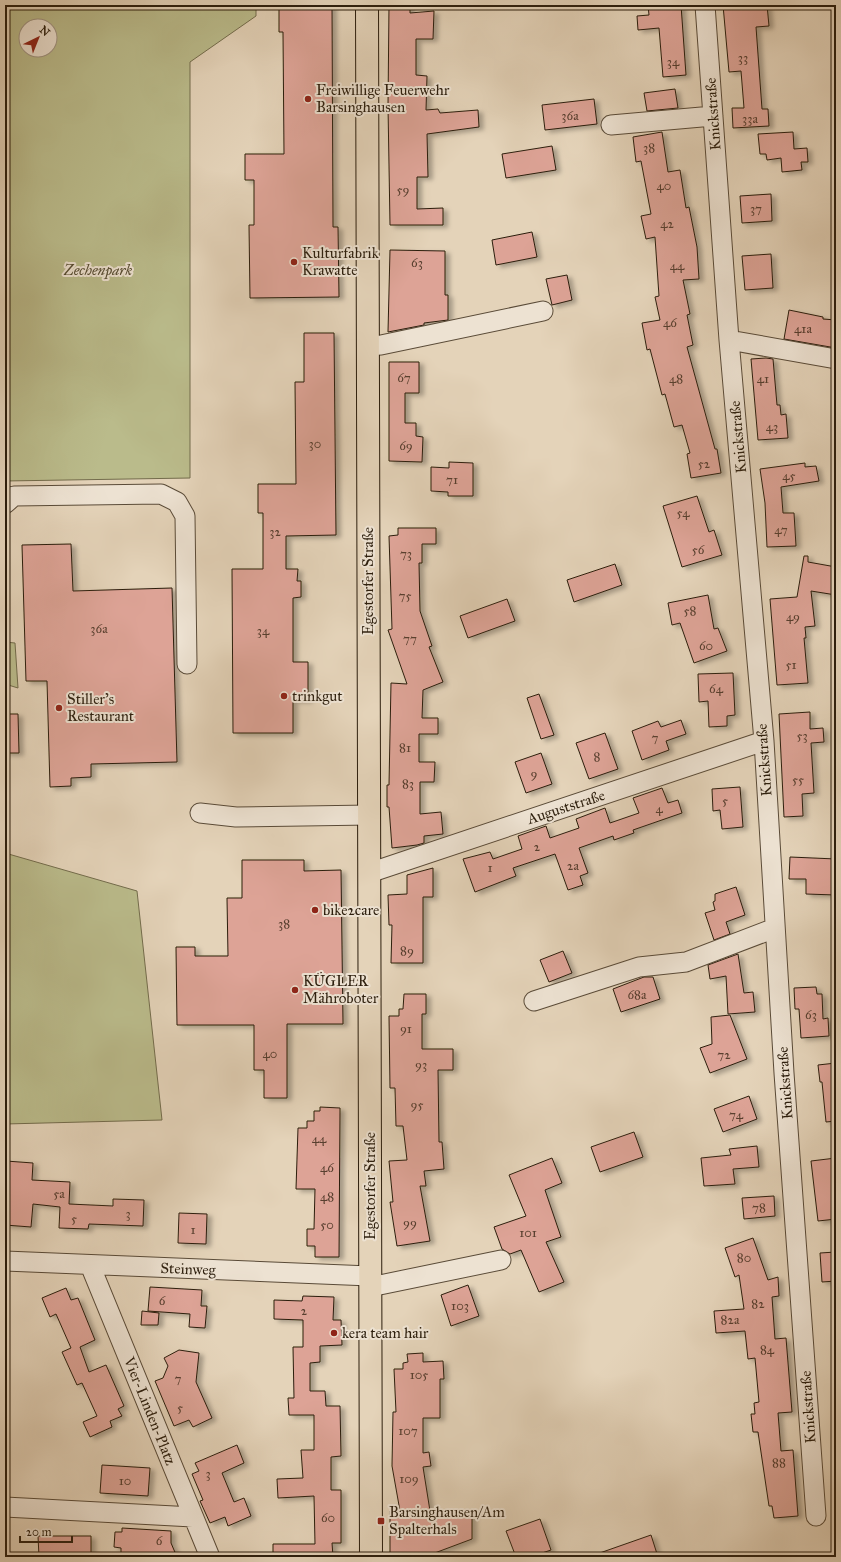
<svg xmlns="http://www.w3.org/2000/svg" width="841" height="1562" font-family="'IM FELL Great Primer',serif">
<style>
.green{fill:#babb8b;stroke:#736c4c;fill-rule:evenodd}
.building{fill:#dda396;stroke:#2c1e0d;filter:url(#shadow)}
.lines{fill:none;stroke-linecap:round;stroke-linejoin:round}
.minor-casing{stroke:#5a4b38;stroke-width:21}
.major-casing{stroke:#2c1e0d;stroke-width:24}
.minor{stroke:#ede2d2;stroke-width:19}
.major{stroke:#e4d3b9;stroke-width:22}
.poi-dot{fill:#8f2418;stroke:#ede2d2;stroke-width:1.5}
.labels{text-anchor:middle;stroke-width:4;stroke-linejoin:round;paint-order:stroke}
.number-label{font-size:13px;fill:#583f2f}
.poi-label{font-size:15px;fill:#2c1e0d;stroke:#ede2d2;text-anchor:start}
.street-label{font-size:15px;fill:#2c1e0d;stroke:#ede2d2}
.park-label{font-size:15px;font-style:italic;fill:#574d33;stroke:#ede2d2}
</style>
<defs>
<filter id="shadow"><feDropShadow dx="4.5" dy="2.5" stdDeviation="2" flood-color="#0004"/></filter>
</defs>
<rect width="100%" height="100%" fill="#e4d3b9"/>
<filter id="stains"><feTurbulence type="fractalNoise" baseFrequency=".005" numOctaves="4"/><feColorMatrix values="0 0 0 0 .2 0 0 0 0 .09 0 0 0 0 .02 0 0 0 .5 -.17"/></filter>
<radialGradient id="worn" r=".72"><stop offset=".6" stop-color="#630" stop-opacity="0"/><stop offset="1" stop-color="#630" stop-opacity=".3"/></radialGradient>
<!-- green -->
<path class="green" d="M5,5H256V16L190,62V478L5,481ZM26,26H50V50H26Z
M5,642L15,643L18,688L5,684Z
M5,853L137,891L162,1120L5,1124Z"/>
<!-- building -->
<path class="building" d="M279,5H332L333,227H338L339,297L250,298L249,225H254V180H245V154H284L283,32H279Z
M389,5H410V13L434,11L433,39H416V75L427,76L426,110L438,109L440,113L478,110L479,127L427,134L428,177H417V209L443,208V225H390L388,106Z
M648,5H681L686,75L663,77L659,28L638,30L637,16L649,15Z
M723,5H767L769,26L756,27L762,109H768L769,126L733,128L732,108H744L741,71L729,72Z
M675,89L678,108L647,111L644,93Z
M594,99L597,124L545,130L542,105Z
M662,132L668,172L680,170L686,208L689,207L697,247L699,279L683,280L690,314L687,315L693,345L687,347L715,449H717L721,473L691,478L687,454L690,453L682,425L674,427L665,394L662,395L650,349L647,350L642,323L660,320L655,297L659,296L655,237L646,239L641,216L651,214L641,161L636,162L633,137Z
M793,132L794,149L807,148L808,162H801L802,170L782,172L781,158L767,160L766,154H760L758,134Z
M552,146L556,170L506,178L502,154Z
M771,194L772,221L742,223L740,196Z
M532,232L537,257L496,265L492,240Z
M390,250L445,251V295H448V320L424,323V325L388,332Z
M771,254L773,288L745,290L742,256Z
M567,275L572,300L552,305L546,279Z
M789,310L823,317V319L836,320V348L784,339Z
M304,333H334L336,535L286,536V569H298L297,581H301V597L293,598V662H308V700H293V733H233L232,569H263V513H258V484H296L295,382H304Z
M766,358L773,359L777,405H780L781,415L786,414L788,438L758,440L751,359Z
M389,362H419V393H405V423H416V436L423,437L422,462L389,461Z
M449,462L473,463V496H448V492L431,491V467L449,468Z
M805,463V467L816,466L819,481L781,487L783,513H794L796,546L767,547L765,503L760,469Z
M697,496L709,532L714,530L722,555L682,567L663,506Z
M398,528H436V544H422V563H419L420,611L432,646L429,647L443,682L423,690L422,718H438V734H419V762H435L434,782H420V814L441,812L443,834L424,836V843L417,845L392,848L389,807H387V785H389L391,683L407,684L388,630L392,629L389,536L398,535Z
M71,544L73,591L172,588L177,762L91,764V777L71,778V786L50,787L47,681H26L22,545Z
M804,556H808V562L836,567V595L811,591L815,626L805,627L806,638H804L808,683L777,685L770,599L797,597Z
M615,564L622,585L574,602L567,580Z
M708,595L714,629L718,628L727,651L694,663L680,623L672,625L668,603Z
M507,599L515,621L468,638L460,616Z
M733,673L735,715L727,716V726L709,727L708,701L699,702L698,674Z
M539,694L554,735L541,739L527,698Z
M810,712V729L823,728L824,742L811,743L814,793L802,794L803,816L784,817L779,714Z
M5,714H18L19,753H5Z
M681,720L686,734L666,741L669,750L642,760L632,731L658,721L661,727Z
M605,733L618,769L589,779L576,743Z
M541,753L552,784L526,793L515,762Z
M740,787L743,827L722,829L720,810L713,811L712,789Z
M662,788L668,803L678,800L682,813L633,830L634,833L614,840L613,836L579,848L588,873L580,876L583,885L568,890L555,854L513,868L516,876L475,892L463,859L490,852L493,859L522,849L518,836L546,826L550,838L579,828L576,819L605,808L610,823L639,813L633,798Z
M790,857L836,859V895L806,894V879H789Z
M242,860H304V871L341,870L343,1024H287V1098H264V1070H254V1025H177L176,947H195V956H228L227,898H242Z
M433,868V897H423V963H391L392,925H389L388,895L407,894V875Z
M736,887L745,915L726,922L730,934L714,940L705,913L715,910L713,902L715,901V894Z
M563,951L572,973L549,982L540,960Z
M738,954L744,993L753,992L755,1012L728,1014L726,976L710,979L708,965Z
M644,977H653L660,999L621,1012L613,989Z
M816,987L817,994H822L823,1019L828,1018L829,1036L801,1038L799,1009H795L794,988Z
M404,994H426V1014H422V1049H453V1070H438L439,1142H442L444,1169L424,1171L426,1186H420L430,1241L397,1246L390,1202H393L389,1161L407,1160L403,1126H396L395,1088H390L389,1016H399V1009H403Z
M730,1015L747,1059L710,1073L700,1048L712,1044L711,1017Z
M836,1063V1121L826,1122L822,1082H820L818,1065Z
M749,1096L757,1119L723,1132L714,1109Z
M320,1107L340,1108L339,1257H315V1246H307V1229H314L315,1189H296L298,1128H307V1121H314V1111H320Z
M634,1132L643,1157L600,1172L591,1147Z
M757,1146L759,1167L733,1169L735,1184L704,1186L701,1158L731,1155L729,1149Z
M552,1158L562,1183L545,1190L561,1237L546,1242L564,1282L539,1292L521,1250L510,1254L502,1249L494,1227L526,1216L509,1175Z
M836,1158V1219L818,1221L811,1161Z
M6,1161L33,1163L32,1180L70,1182L69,1204L113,1206V1199L144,1200L143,1226L89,1224L88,1229L59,1228L60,1207L33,1204L31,1227L5,1225Z
M774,1196L775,1216L744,1219L742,1198Z
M179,1213L207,1214L206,1244L178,1243Z
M753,1238L768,1280L778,1277L779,1296L772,1297L775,1339L786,1338L792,1412L778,1413L781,1451L793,1450L798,1516L774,1518L772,1506H769L758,1432H753L751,1414H755L754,1403L759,1402L755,1358L748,1359L745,1331L716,1333L714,1311L744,1309L739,1275L735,1277L725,1248Z
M836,1252V1281L822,1282L820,1253Z
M468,1285L479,1316L451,1326L441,1295Z
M150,1287L202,1290L201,1306H207L205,1328L189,1327L190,1314L148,1311Z
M66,1288L71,1300L78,1298L95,1340L80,1347L89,1372L106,1365L124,1406L118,1409L122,1416L110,1421L112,1427L90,1437L83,1422L97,1416L82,1383L77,1385L62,1352L71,1348L56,1314L50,1317L42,1298Z
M303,1296L334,1297L333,1320H341L342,1345L320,1346V1362L310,1363V1391H325L326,1406H340L341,1456L331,1457V1490H341V1543H332L333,1557H273V1544H315L314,1496L278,1498L277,1479L303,1478L301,1450H314V1415H289L288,1398H294L293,1347H303V1320L274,1319V1300L302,1301Z
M142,1311L159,1313L158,1325H141Z
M179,1350L199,1353L196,1382L212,1418L193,1427L189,1420L174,1426L155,1381L163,1378L168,1366L164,1358Z
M423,1353V1362L443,1361L444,1379H440V1418H423V1453L429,1452L431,1466L423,1467L430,1511H472V1539L424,1557H390V1511H400L392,1466L393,1412H396L394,1369H403V1363L408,1362L407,1354Z
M237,1445L244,1463L222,1473L234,1502L244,1498L251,1516L228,1526L225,1517L210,1523L200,1501L203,1500L192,1474L199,1471L195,1463Z
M102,1465L150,1468L148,1496L100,1493Z
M540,1519L551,1550L530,1557H516L506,1531Z
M122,1528L171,1531V1543L177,1557L121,1554V1548L114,1547L115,1532H122Z
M651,1535L658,1557H594V1555Z
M38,1536H91V1557H39Z"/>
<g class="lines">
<defs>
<path id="minor" d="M705,5L729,340L764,741L784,1073L816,1516
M611,125L713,116
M729,340L836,359
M367,346L381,345L543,311
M5,504L14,496L161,494L177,502L185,516L187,664
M200,813L236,817L370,815
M369,873L764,741
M534,1001L639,967L686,962L775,928
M5,1261L370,1276
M90,1265L210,1557
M370,1287L501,1260
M5,1507L193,1517"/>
<path id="major" d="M367,5L371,1557"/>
</defs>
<!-- minor casing -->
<use href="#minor" class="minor-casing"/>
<!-- major casing -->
<use href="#major" class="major-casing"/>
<!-- minor -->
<use href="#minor" class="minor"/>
<!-- major -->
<use href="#major" class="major"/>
</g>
<!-- markers -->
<g class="poi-dot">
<circle cx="308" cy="99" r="4"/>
<circle cx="294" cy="262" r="4"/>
<circle cx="284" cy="696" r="4"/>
<circle cx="59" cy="708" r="4"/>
<circle cx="315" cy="910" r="4"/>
<circle cx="295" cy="990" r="4"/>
<circle cx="334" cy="1333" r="4"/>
<rect x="377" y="1517" width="8" height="8" rx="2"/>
</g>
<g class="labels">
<!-- number labels -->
<g class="number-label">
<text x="743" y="62">33</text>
<text x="673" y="66">34</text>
<text x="570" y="120">36a</text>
<text x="750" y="123">33a</text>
<text x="649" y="152">38</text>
<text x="664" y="190">40</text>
<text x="403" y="194">59</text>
<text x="756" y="213">37</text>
<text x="667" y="228">42</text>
<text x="417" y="267">63</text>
<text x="677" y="270">44</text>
<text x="670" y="327">46</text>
<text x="803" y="333">41a</text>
<text x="404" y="382">67</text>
<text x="676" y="383">48</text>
<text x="763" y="383">41</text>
<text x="772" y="431">43</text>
<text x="315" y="448">30</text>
<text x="406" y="450">69</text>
<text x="704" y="468">52</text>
<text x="789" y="480">45</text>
<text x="452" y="484">71</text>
<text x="683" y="517">54</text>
<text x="781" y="534">47</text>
<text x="275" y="536">32</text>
<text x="698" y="554">56</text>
<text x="406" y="558">73</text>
<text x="405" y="600">75</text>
<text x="690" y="615">58</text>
<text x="793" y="621">49</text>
<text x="99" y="633">36a</text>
<text x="263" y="635">34</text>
<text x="410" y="643">77</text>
<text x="706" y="650">60</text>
<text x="791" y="669">51</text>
<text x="716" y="693">64</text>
<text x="802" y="740">53</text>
<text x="655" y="742">7</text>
<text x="405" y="752">81</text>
<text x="597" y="761">8</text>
<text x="534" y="778">9</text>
<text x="798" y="784">55</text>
<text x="408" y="788">83</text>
<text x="725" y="805">5</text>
<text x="659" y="813">4</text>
<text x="537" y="851">2</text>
<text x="573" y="870">2a</text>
<text x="490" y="872">1</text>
<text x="284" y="928">38</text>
<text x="407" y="955">89</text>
<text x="637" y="999">68a</text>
<text x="811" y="1019">63</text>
<text x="406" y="1033">91</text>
<text x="270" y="1058">40</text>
<text x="724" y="1059">72</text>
<text x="421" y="1069">93</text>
<text x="417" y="1109">95</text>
<text x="736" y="1119">74</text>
<text x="319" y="1143">44</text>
<text x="327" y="1172">46</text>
<text x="59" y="1198">5a</text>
<text x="327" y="1201">48</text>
<text x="759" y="1212">78</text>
<text x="128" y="1218">3</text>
<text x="74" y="1223">5</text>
<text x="410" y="1227">99</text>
<text x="327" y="1229">50</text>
<text x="193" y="1234">1</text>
<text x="528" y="1237">101</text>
<text x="744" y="1262">80</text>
<text x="162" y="1305">6</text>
<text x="758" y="1308">82</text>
<text x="460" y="1310">103</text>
<text x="304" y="1315">2</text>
<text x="730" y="1324">82a</text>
<text x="767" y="1354">84</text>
<text x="419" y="1379">105</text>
<text x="178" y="1383">7</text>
<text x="180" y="1412">5</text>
<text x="408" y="1435">107</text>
<text x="779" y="1467">88</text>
<text x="208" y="1478">3</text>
<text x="409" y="1483">109</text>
<text x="125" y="1485">10</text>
<text x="328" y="1522">60</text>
<text x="159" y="1545">6</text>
</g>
<!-- poi labels -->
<g class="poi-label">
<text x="316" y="95">Freiwillige Feuerwehr<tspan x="316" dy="17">Barsinghausen</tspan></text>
<text x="302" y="258">Kulturfabrik<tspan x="302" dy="17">Krawatte</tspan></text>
<text x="292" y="701">trinkgut</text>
<text x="67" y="704">Stiller's<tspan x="67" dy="17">Restaurant</tspan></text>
<text x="323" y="915">bike2care</text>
<text x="303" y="986">KÜGLER<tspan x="303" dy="17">Mähroboter</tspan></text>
<text x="342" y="1338">kera team hair</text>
<text x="389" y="1517">Barsinghausen/Am<tspan x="389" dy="17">Spalterhals</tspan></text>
</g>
<!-- street labels -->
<g class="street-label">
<text transform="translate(713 114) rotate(-94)" y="5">Knickstraße</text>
<text transform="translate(738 437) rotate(-95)" y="5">Knickstraße</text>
<text transform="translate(368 581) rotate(-90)" y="5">Egestorfer Straße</text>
<text transform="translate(764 760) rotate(-94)" y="5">Knickstraße</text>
<text transform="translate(566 807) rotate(-18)" y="5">Auguststraße</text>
<text transform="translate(785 1083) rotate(-94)" y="5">Knickstraße</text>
<text transform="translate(370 1186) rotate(-90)" y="5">Egestorfer Straße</text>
<text transform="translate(188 1269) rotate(2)" y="5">Steinweg</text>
<text transform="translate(808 1407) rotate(-94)" y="5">Knickstraße</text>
<text transform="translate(150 1411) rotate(68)" y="5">Vier-Linden-Platz</text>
</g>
<!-- park labels -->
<g class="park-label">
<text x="98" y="275">Zechenpark</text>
</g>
</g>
<!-- margin -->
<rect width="841" height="1562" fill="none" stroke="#e4d3b9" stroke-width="20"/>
<rect x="6" y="6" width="829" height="1550" fill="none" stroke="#2c1e0d" stroke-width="2"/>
<rect x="10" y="10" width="821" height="1542" fill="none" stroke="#2c1e0d"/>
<!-- north arrow -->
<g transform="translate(38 38) rotate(43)"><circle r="19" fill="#ede2d2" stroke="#a09483"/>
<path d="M0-3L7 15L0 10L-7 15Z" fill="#8f2418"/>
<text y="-6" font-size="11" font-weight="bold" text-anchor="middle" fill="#2c1e0d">N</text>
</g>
<!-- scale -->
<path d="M20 1536v6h52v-6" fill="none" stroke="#2c1e0d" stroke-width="2"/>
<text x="26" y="1536" font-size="12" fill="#2c1e0d" stroke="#ede2d2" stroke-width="3" paint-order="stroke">20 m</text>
<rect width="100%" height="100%" filter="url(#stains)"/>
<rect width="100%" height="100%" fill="url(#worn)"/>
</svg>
